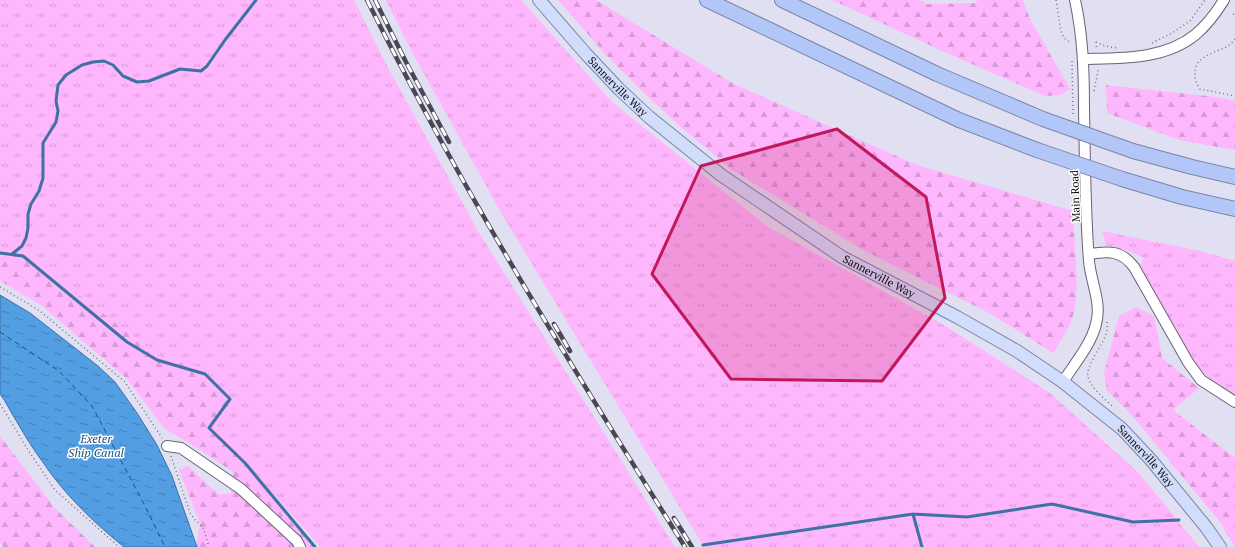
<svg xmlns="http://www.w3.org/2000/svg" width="1235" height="547" font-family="'PT Serif',serif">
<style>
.grass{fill:url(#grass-tufts)}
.forest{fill:url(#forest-firs)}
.water{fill:url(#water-ripples);stroke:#3e71a4}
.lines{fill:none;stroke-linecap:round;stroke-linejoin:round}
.stream{stroke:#3e71a4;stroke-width:3}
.ferry{stroke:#194d7b;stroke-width:1;stroke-dasharray:5 4;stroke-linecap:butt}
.minor-casing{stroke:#656474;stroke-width:12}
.major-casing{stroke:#7985a7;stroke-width:14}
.highway-casing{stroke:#7985a7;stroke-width:16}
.path{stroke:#757481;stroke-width:1.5;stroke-dasharray:1 3;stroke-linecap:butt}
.minor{stroke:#fff;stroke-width:10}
.major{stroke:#d1ddfb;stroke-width:12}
.highway{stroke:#b3c6f8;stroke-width:14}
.rail-casing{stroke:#494852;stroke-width:4.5}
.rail{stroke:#fff;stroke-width:3;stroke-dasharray:9;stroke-linecap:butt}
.highway-bridge-casing{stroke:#7985a7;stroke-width:16;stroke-linecap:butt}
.highway-bridge{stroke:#b3c6f8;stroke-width:14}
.marked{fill:#c2185b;fill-opacity:0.2;stroke:#c2185b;stroke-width:3;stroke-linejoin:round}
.labels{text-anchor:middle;stroke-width:3;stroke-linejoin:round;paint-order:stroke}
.street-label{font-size:11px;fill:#0c0b11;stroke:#fff}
.water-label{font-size:12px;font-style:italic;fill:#194d7b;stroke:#fff}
</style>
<defs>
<pattern id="grass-tufts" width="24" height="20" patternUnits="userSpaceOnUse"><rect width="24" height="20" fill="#feb6fd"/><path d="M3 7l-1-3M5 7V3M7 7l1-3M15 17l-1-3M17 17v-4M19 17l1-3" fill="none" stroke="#d89bd8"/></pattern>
<pattern id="forest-firs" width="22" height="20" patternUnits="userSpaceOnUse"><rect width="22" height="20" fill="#feb6fd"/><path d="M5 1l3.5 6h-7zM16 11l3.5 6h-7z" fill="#d89bd8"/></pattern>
<pattern id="water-ripples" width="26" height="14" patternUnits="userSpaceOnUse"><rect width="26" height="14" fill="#539de3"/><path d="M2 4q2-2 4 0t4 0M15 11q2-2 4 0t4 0" fill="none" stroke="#437eb7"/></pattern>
</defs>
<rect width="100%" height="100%" fill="#e1e0f3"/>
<!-- grass -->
<path class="grass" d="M0,0H354L387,66L478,231L675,547H321L245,463L215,426L198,367L158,356L24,252L0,250Z
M386,0H521L612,102L768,227L944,325L1050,393L1139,473L1199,547H704L504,218L413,54Z
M1102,231L1200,251L1235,261V399L1213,383L1196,365L1162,311L1139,266L1144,258L1126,250L1106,245Z"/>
<!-- forest -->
<path class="forest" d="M558,0H596L734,84L917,165L1073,211C1074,242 1079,276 1075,307C1073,322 1061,341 1053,353L991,314L865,251L731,169L683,129L648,97L606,55Z
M832,0H919L928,4L975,3L978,0H1023L1030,19L1070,89L1060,95L1045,96L942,51Z
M1106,85L1217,97L1235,101V150L1179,140L1107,113Z
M0,250L24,252L158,356L198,367L234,401L215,426L315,547H196L200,523L179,470L188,466L218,494H231L233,472L202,451L164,428L127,379L41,305L0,281Z
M1136,307L1154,316L1162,358L1199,388L1173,410L1235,458V547L1220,522L1129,412L1107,391L1104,373L1119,316Z
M0,436L55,508L95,547H3L0,543Z"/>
<!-- water -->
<path class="water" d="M0,295L30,313L98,366L115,382L137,413L157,445L172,476L197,547H124C93,522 64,494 42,461C33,449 25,436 17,422C11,413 7,403 0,394Z"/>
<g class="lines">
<!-- stream -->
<path class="stream" d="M0,253L23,256L127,342L157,360L205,374L230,399L209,428L245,463L315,547
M12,254L22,246L26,238L28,228V214L31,204L39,191L43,178V143L56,122L58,111L56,101L58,85L66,75L82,65L93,62L104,61L113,65L123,76L137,82L149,81L180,69L201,71L207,66L225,40L256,0
M913,514L922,547
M703,545L913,514L967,517L1052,504L1133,522L1179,520"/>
<!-- ferry -->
<path class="ferry" d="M0,332L59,371L92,406L144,504L165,547"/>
<defs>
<path id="minor" d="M1083,59C1120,58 1164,60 1195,35C1207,25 1216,13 1224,0
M1089,254C1109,251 1121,250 1134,267L1188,362L1201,380L1235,402
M1063,382C1074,364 1091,345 1096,324C1102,303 1091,283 1089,261C1085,211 1085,160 1084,109C1084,72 1083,36 1075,0
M167,446L181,448L241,489L297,541L300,547"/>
<g id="major">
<path id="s1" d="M539,0L586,54L619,89L649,117L721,175L842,257L957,317L1017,351L1063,382L1122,429L1151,460L1206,527L1220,547"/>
</g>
<path id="highway" d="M707,0L959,120L1037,150
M782,0L937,74L1043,119
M1133,151L1192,167L1235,177
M1122,179L1182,197L1235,209"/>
</defs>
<!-- minor casing -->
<use href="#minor" class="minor-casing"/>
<!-- major casing -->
<use href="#major" class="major-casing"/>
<!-- highway casing -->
<use href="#highway" class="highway-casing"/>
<!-- path -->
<path class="path" d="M1056,0L1061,31L1064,38L1071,43
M1233,14L1235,15
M1235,39C1226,54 1193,51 1195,75C1195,81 1197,84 1200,89L1235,96
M1096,42L1097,50
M1096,42L1105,46L1117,48
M1152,43L1172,33L1190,21L1205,0
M1072,61L1073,117
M1094,91C1095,83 1098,76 1098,68
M0,287L40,311L125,382L162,438
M1107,322C1107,325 1108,329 1107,331C1104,344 1085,366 1088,377C1091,388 1104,398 1112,406
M0,404L30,453L55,490L119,547
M171,456L190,513L196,521L203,527L209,547"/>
<!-- minor -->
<use href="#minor" class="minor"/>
<!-- major -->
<use href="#major" class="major"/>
<!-- highway -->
<use href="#highway" class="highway"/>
<defs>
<path id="rail" d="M367,0C461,189 573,369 685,547
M375,0L406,62L449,142
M554,324L570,351
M674,518L692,547"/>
</defs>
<!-- rail casing -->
<use href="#rail" class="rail-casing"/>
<!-- rail -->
<use href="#rail" class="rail"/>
<defs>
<path id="highway-bridge" d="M1043,119L1133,151
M1037,150L1122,179"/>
</defs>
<!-- highway-bridge casing -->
<use href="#highway-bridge" class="highway-bridge-casing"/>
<!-- highway-bridge -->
<use href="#highway-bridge" class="highway-bridge"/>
</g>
<!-- marked area -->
<path class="marked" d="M837,129L926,197L945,298L882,381L731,379L652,274L701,166Z"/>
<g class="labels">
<!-- street labels -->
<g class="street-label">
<text dy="4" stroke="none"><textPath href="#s1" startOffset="117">Sannerville Way</textPath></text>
<text transform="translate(1075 196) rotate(-92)" y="4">Main Road</text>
<text dy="4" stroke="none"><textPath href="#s1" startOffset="441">Sannerville Way</textPath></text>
<text dy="4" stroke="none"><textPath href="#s1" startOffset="765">Sannerville Way</textPath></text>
</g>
<!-- water labels -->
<g class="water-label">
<text x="96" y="443">Exeter<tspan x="96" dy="14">Ship Canal</tspan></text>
</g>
</g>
</svg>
